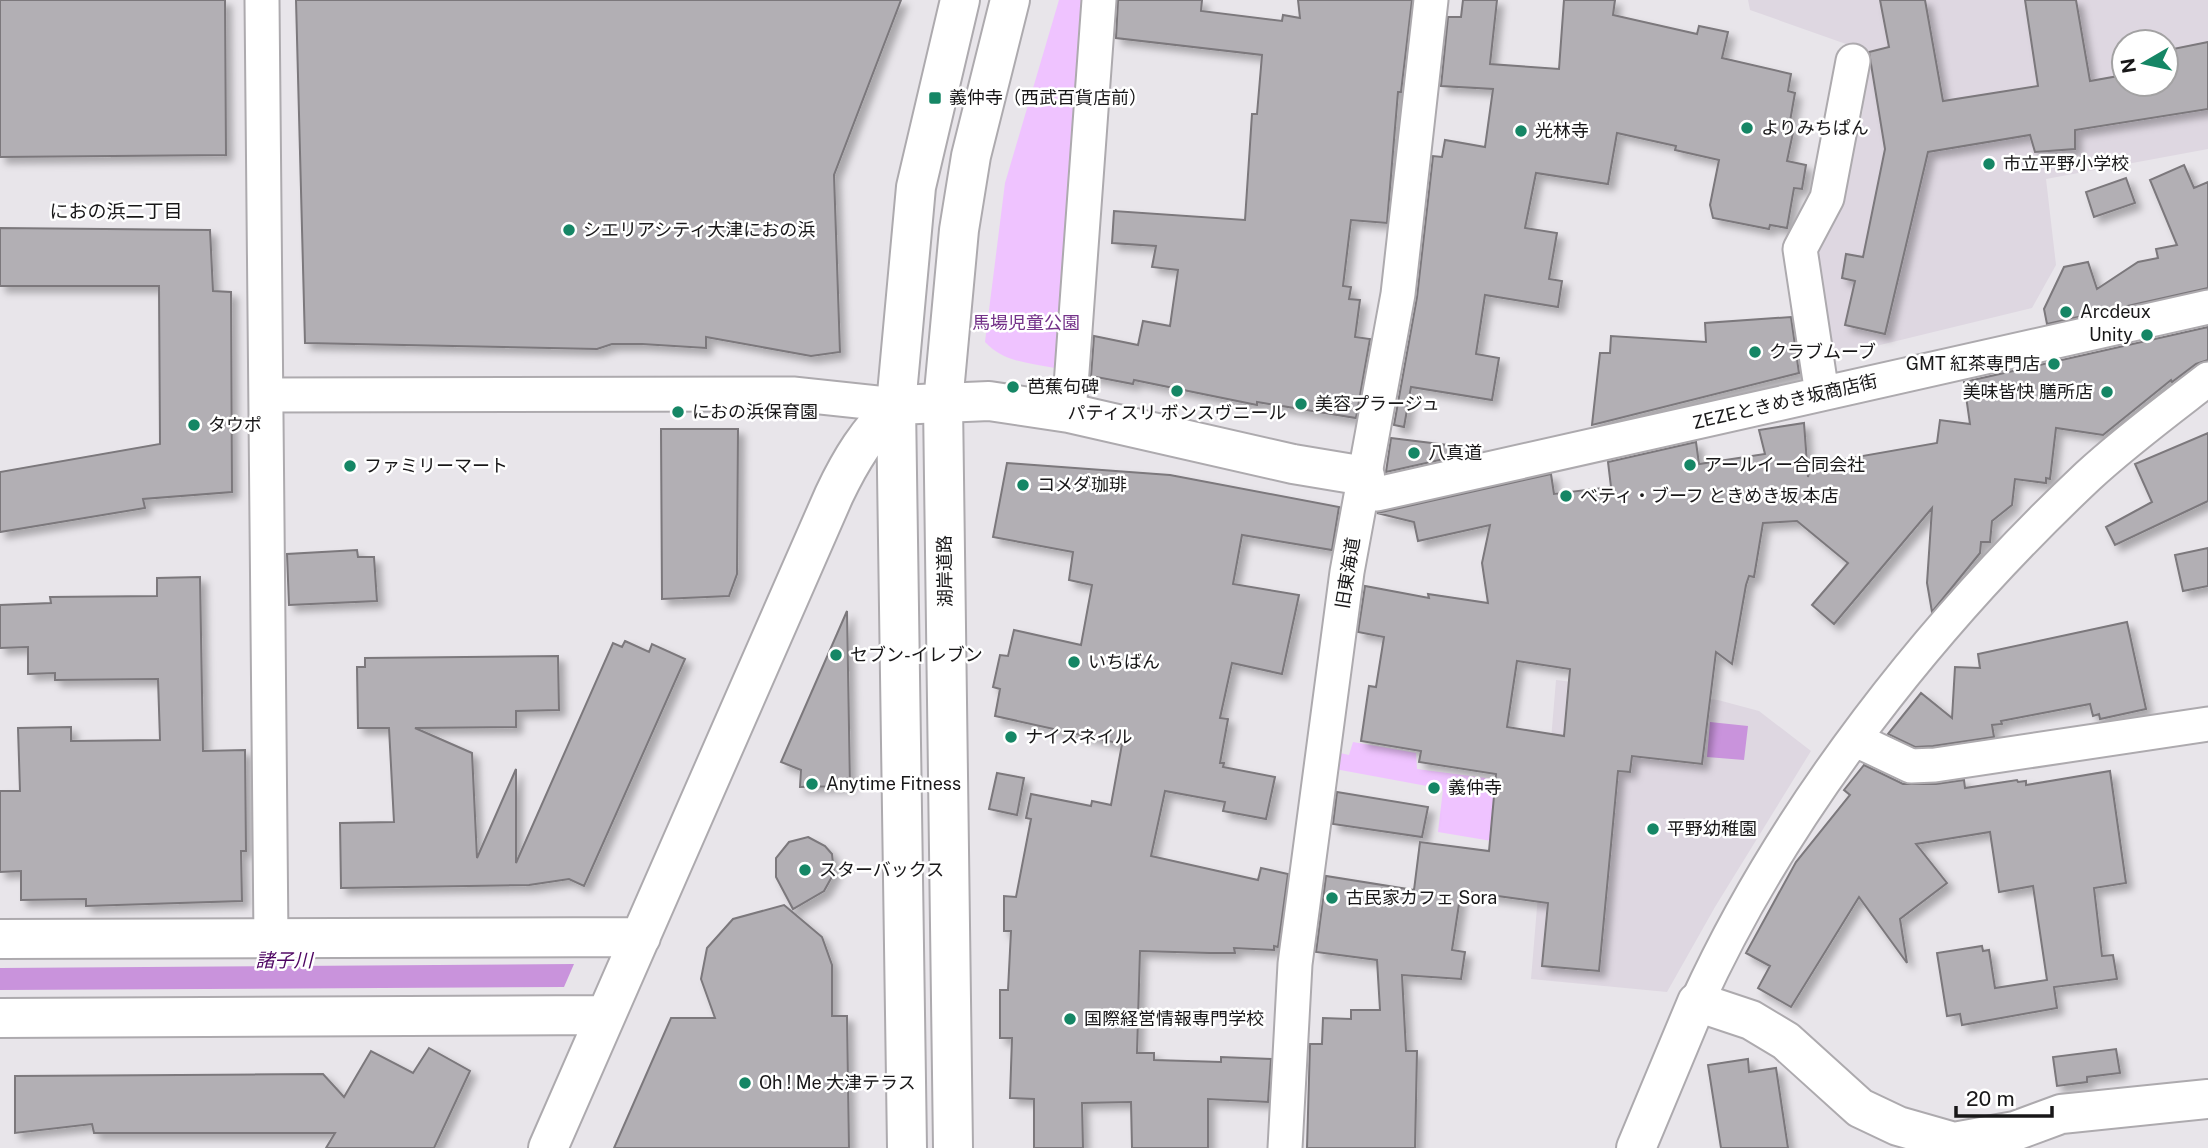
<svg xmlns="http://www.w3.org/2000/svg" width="2208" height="1148" font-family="'Public Sans','Noto Sans JP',sans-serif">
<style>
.built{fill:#ded7e1;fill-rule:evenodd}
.green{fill:#efc3ff}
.water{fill:#c993dc}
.building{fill:#b2afb4;stroke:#7b787c;stroke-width:2;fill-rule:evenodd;filter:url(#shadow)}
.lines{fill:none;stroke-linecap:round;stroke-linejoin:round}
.street-casing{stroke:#adaaae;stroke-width:37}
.secondary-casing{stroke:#adaaae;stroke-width:42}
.primary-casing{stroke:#adaaae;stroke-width:42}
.street{stroke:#fff;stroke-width:33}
.secondary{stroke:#fff;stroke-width:38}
.primary{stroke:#fff;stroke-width:38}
.poi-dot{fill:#158665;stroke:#fff;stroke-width:2.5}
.labels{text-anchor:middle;stroke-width:5;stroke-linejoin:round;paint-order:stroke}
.poi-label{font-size:18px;fill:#181718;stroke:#fff;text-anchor:start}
.park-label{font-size:18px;fill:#743289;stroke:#fff}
.street-label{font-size:18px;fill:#181718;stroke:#fff}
.neighbourhood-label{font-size:19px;fill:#181718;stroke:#fff}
.water-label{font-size:19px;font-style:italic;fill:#4e0562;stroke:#fff}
</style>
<defs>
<filter id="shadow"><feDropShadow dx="6" dy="6" stdDeviation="3.5" flood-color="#0004"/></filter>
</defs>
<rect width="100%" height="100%" fill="#e8e5ea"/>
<!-- built -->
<path class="built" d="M1748,0H2208V149L2046,179L2056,265L2032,308L1839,355L1818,319L1810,257L1844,192L1863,110V50L1750,10ZM2124,42H2166V84H2124Z
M1556,680L1718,700L1759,711L1811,751L1715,907L1667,992L1531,979Z"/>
<!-- green -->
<path class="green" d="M1059,0H1092L1062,360L1055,368C1029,363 1003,362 985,342L1005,183Z
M1353,742L1416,753L1417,769L1539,785L1533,848L1438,832L1443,789L1335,769L1340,753L1349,755Z"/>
<!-- water -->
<path class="water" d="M1710,722L1748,726L1744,760L1707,757Z
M574,964L564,987L0,990V968Z"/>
<!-- building -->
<path class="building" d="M0,0H225L226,155L0,157Z
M296,0H901L834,175L840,352L811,356L706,337V348L642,344H612L597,349L305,343Z
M1118,0H1202L1201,11L1282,21L1283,15L1300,18L1298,0H1412L1401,92H1398L1387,223L1351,220L1343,286L1351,287L1349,299L1360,300L1355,337L1370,339L1356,418L1257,402V405L1134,380L1133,384L1091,376L1094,336L1138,345L1143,321L1170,326L1178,270L1152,267L1156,246L1112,243L1114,211L1245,220L1252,114H1257L1262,55L1116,38Z
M1463,0H1497L1490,64L1559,69L1564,0H1615L1613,15L1697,34L1699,26L1728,32L1722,58L1791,74L1788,91L1795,93L1789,127L1794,128L1787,161L1806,165L1802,189L1794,188L1787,228L1770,225L1769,229L1713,218L1710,205L1719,160L1675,150L1676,146L1617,133L1608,184L1536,173L1525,228L1557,233L1549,279L1562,281L1558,307L1485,295L1476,354L1499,358L1492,400L1411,387L1404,427L1394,425L1417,297L1433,156L1442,157L1445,140L1485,147L1493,89L1441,86L1448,17H1461Z
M1880,0H1925L1943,101L2038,86L2025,0H2076L2090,81L2124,75V84H2166L2168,50L2208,42V109L2075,130V149L2035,152L2030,135L1928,152L1885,334L1845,325L1855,281L1842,278L1846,254L1863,257L1885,149L1869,52L1889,47Z
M2184,165L2194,188L2208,182V288L2047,324L2044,309L2064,267L2088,262L2097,289L2138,262L2158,258L2156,249L2177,245L2150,180Z
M2126,178L2135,203L2094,217L2086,192Z
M0,228L210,230L213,291L231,292L232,492L143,499L145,508L0,532V472L160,444L159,286H0Z
M1791,317L1799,373L1592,425L1600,353H1610L1611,336L1706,342L1705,323Z
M2208,327V360L2196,364L2172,382L2171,380L2103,435L2056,428L2050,479L2046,478V483L2015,479L2012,505L1992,521L1990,542H1981L1980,553L1932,612L1927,583L1932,508L1834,624L1812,605L1848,563L1797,521L1763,523L1754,577L1749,576L1746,585L1732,664L1716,652L1702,764L1632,756L1630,772L1618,771L1599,971L1542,966L1548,903L1461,891L1452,950L1465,952L1461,979L1402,975L1406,1051H1417L1415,1148H1307L1310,1044H1322L1323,1018L1351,1019V1010H1380L1377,960L1316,952L1326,876L1414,890L1420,842L1489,851L1496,774L1419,762L1421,751L1361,741L1369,686L1376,687L1384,637L1358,632L1365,586L1429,598L1428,594L1488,603L1482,563L1490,525L1418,541L1414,522L1377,513L1551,474L1554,494L1611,487L1608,462L1696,442L1699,464L1765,454L1759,430L1804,423L1808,477L1811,465L1937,443L1940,420L1970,424L1964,382ZM1517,661L1570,669L1564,736L1507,727Z
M661,429H738L737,574L729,596L662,599Z
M2208,433V501L2115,545L2106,527L2152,502L2135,464Z
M1391,438L1480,449V451L1386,472Z
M1007,463L1170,475L1339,507L1332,550L1242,535L1233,584L1299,595L1282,674L1232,663L1220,718L1228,719L1220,763H1224L1223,767L1275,777L1266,819L1223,811L1225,802L1165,791L1151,856L1258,880L1261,868L1288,874L1278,947L1274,946V950L1234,948L1235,953H1210L1140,951L1137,1053H1154V1060L1221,1062V1057L1271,1059L1268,1102L1208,1099V1148H1132L1131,1102L1082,1103L1083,1148H1034V1099L1010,1098L1012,1038H1000V990H1008L1011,931H1004V896L1016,897L1031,819L1026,818L1031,794L1091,806L1092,801L1111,805L1122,744L995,716L1000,689L993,687L1000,655L1008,656L1014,630L1081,645L1092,585L1069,580L1073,552L993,537Z
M2208,548V586L2183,591L2175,555Z
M357,550L358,557H374L377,601L289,605L287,554Z
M200,577L203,751L245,750L246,851H241L242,901L86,906V899L21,900V871L0,872V791H20L18,728L71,727V741L160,740L158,679L55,680V673L28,674V647L0,648V605L51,603L50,597L157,596V578Z
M847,611L850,786L800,787L801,770L781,762Z
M2127,622L2146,709L2100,719L2099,714L2093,716L2090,704L2001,721L2002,724L1992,725L1994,737L1933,746L1915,747L1888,734L1921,693L1952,718L1955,667L1980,668L1978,654Z
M625,641L649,652L652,644L685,659L584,886L569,879L529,885L341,888L340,823L394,822L389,728H358L357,667H365V658L558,656L559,710L516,711V727L415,728L472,753L477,858L516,769V863L613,643L622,647Z
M1864,765L1903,784H1936L1964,780L1965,788L2017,780L2018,782L2026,781V785L2110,771L2126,883L2094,888L2102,956L2113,955L2117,979L2054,987L2057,1008L1962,1025L1960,1014L1947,1016L1937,953L1982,946L1983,951L1989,950L1995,988L2047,980L2033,886L1999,892L1990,832L1916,844L1947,883L1900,919L1907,963L1859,897L1791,1007L1758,988L1770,966L1746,953L1796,862L1850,795L1844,790Z
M997,773L1024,778L1017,815L989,809Z
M1337,792L1428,807L1422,837L1333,824Z
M808,837L825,846L832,854L834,873L824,891L793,909L776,877V858L789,842Z
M784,905L822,937L832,965V1016H847L849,1148H614L671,1018H715L701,979L707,948L733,919Z
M429,1048L470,1071L434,1148H326L335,1133H94L92,1124L15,1133V1076L323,1074L344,1097L371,1051L413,1073Z
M2116,1049L2120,1073L2087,1077V1082L2057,1086L2053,1057Z
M1748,1059L1749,1072L1776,1068L1788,1148H1721L1708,1065Z"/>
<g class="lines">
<defs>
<path id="street" d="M262,0L271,939
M1822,394L1800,249L1827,198L1853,61
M266,395L793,394L896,405
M1069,413L1099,0
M1362,491L1377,494L2208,307
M1856,740L1911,766L1935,765L2208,724
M1697,1002C1786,807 1933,622 2088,476C2126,441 2168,410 2208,379
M1285,1148L1295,964L1347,572L1398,294L1431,0"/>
<path id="secondary" d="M0,939L641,937
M0,1018L606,1015
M548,1148L834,495C851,459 868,432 896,405L989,401L1069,413L1293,464L1365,476
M1636,1148L1697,1002L1751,1020L1786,1041L1860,1108L1898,1126L1954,1142L2015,1131L2061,1114L2208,1099"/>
<path id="primary" d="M907,1148L896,405L916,187L960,0
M953,1148L943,403L959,230L971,156L1010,0"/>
</defs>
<!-- street casing -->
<use href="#street" class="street-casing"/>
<!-- secondary casing -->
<use href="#secondary" class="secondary-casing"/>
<!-- primary casing -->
<use href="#primary" class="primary-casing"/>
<!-- street -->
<use href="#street" class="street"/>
<!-- secondary -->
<use href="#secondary" class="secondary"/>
<!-- primary -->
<use href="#primary" class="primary"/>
</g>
<!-- markers -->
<g class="poi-dot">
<rect x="928" y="91" width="14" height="14" rx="3.5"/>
<circle cx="1747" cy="128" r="7"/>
<circle cx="1521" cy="131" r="7"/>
<circle cx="1989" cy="164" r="7"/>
<circle cx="569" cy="230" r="7"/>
<circle cx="2066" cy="312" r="7"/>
<circle cx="2147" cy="335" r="7"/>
<circle cx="1755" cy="352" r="7"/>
<circle cx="2054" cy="364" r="7"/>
<circle cx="1013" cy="387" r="7"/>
<circle cx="1177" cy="391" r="7"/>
<circle cx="2107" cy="392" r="7"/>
<circle cx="1301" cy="404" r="7"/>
<circle cx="678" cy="412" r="7"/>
<circle cx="194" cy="425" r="7"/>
<circle cx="1414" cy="453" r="7"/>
<circle cx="1690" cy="465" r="7"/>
<circle cx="350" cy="466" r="7"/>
<circle cx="1023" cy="485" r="7"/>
<circle cx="1566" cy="496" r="7"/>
<circle cx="836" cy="655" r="7"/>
<circle cx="1074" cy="662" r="7"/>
<circle cx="1011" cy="737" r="7"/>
<circle cx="812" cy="784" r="7"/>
<circle cx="1434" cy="788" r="7"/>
<circle cx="1653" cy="829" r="7"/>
<circle cx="805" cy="870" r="7"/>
<circle cx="1332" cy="898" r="7"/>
<circle cx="1070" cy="1019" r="7"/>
<circle cx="745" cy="1083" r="7"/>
</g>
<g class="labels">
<!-- poi labels -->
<g class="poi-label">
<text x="949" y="104">義仲寺（西武百貨店前）</text>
<text x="1761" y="134">よりみちぱん</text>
<text x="1535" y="137">光林寺</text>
<text x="2003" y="170">市立平野小学校</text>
<text x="583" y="236">シエリアシティ大津におの浜</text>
<text x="2080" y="318">Arcdeux</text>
<text x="2133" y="341" text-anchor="end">Unity</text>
<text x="1769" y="358">クラブムーブ</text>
<text x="2040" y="370" text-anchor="end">GMT 紅茶専門店</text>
<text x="1027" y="393">芭蕉句碑</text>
<text x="2093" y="398" text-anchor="end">美味皆快 膳所店</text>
<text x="1315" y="410">美容プラージュ</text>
<text x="692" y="418">におの浜保育園</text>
<text x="1177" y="419" text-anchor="middle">パティスリ ボンスヴニール</text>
<text x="208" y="431">タウポ</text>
<text x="1428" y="459">八真道</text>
<text x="1704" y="471">アールイー合同会社</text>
<text x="364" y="472">ファミリーマート</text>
<text x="1037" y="491">コメダ珈琲</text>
<text x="1580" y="502">べティ・ブーフ ときめき坂 本店</text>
<text x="850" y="661">セブン-イレブン</text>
<text x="1088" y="668">いちばん</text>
<text x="1025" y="743">ナイスネイル</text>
<text x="826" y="790">Anytime Fitness</text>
<text x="1448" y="794">義仲寺</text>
<text x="1667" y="835">平野幼稚園</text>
<text x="819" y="876">スターバックス</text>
<text x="1346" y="904">古民家カフェ Sora</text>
<text x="1084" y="1025">国際経営情報専門学校</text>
<text x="759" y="1089">Oh ! Me 大津テラス</text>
</g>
<!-- park labels -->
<g class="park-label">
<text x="1026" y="329">馬場児童公園</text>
</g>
<!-- street labels -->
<g class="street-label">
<text transform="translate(1785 402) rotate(-13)" y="6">ZEZEときめき坂商店街</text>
<text transform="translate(945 571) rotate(-91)" y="6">湖岸道路</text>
<text transform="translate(1348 573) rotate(-81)" y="6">旧東海道</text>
</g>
<!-- neighbourhood labels -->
<g class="neighbourhood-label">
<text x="116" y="218">におの浜二丁目</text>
</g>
<!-- water labels -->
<g class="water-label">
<text x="284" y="967">諸子川</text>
</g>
</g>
<!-- north arrow -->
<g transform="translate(2145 63) rotate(261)"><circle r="33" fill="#ffffff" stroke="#a3a2a3" stroke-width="2"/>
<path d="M0-5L12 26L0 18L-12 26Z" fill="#158665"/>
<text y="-10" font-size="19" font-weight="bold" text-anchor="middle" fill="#181718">N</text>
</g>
<!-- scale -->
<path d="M1956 1106v10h96v-10" fill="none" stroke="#181718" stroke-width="3.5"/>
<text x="1966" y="1106" font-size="21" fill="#181718" stroke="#ffffff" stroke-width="5" paint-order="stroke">20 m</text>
</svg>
